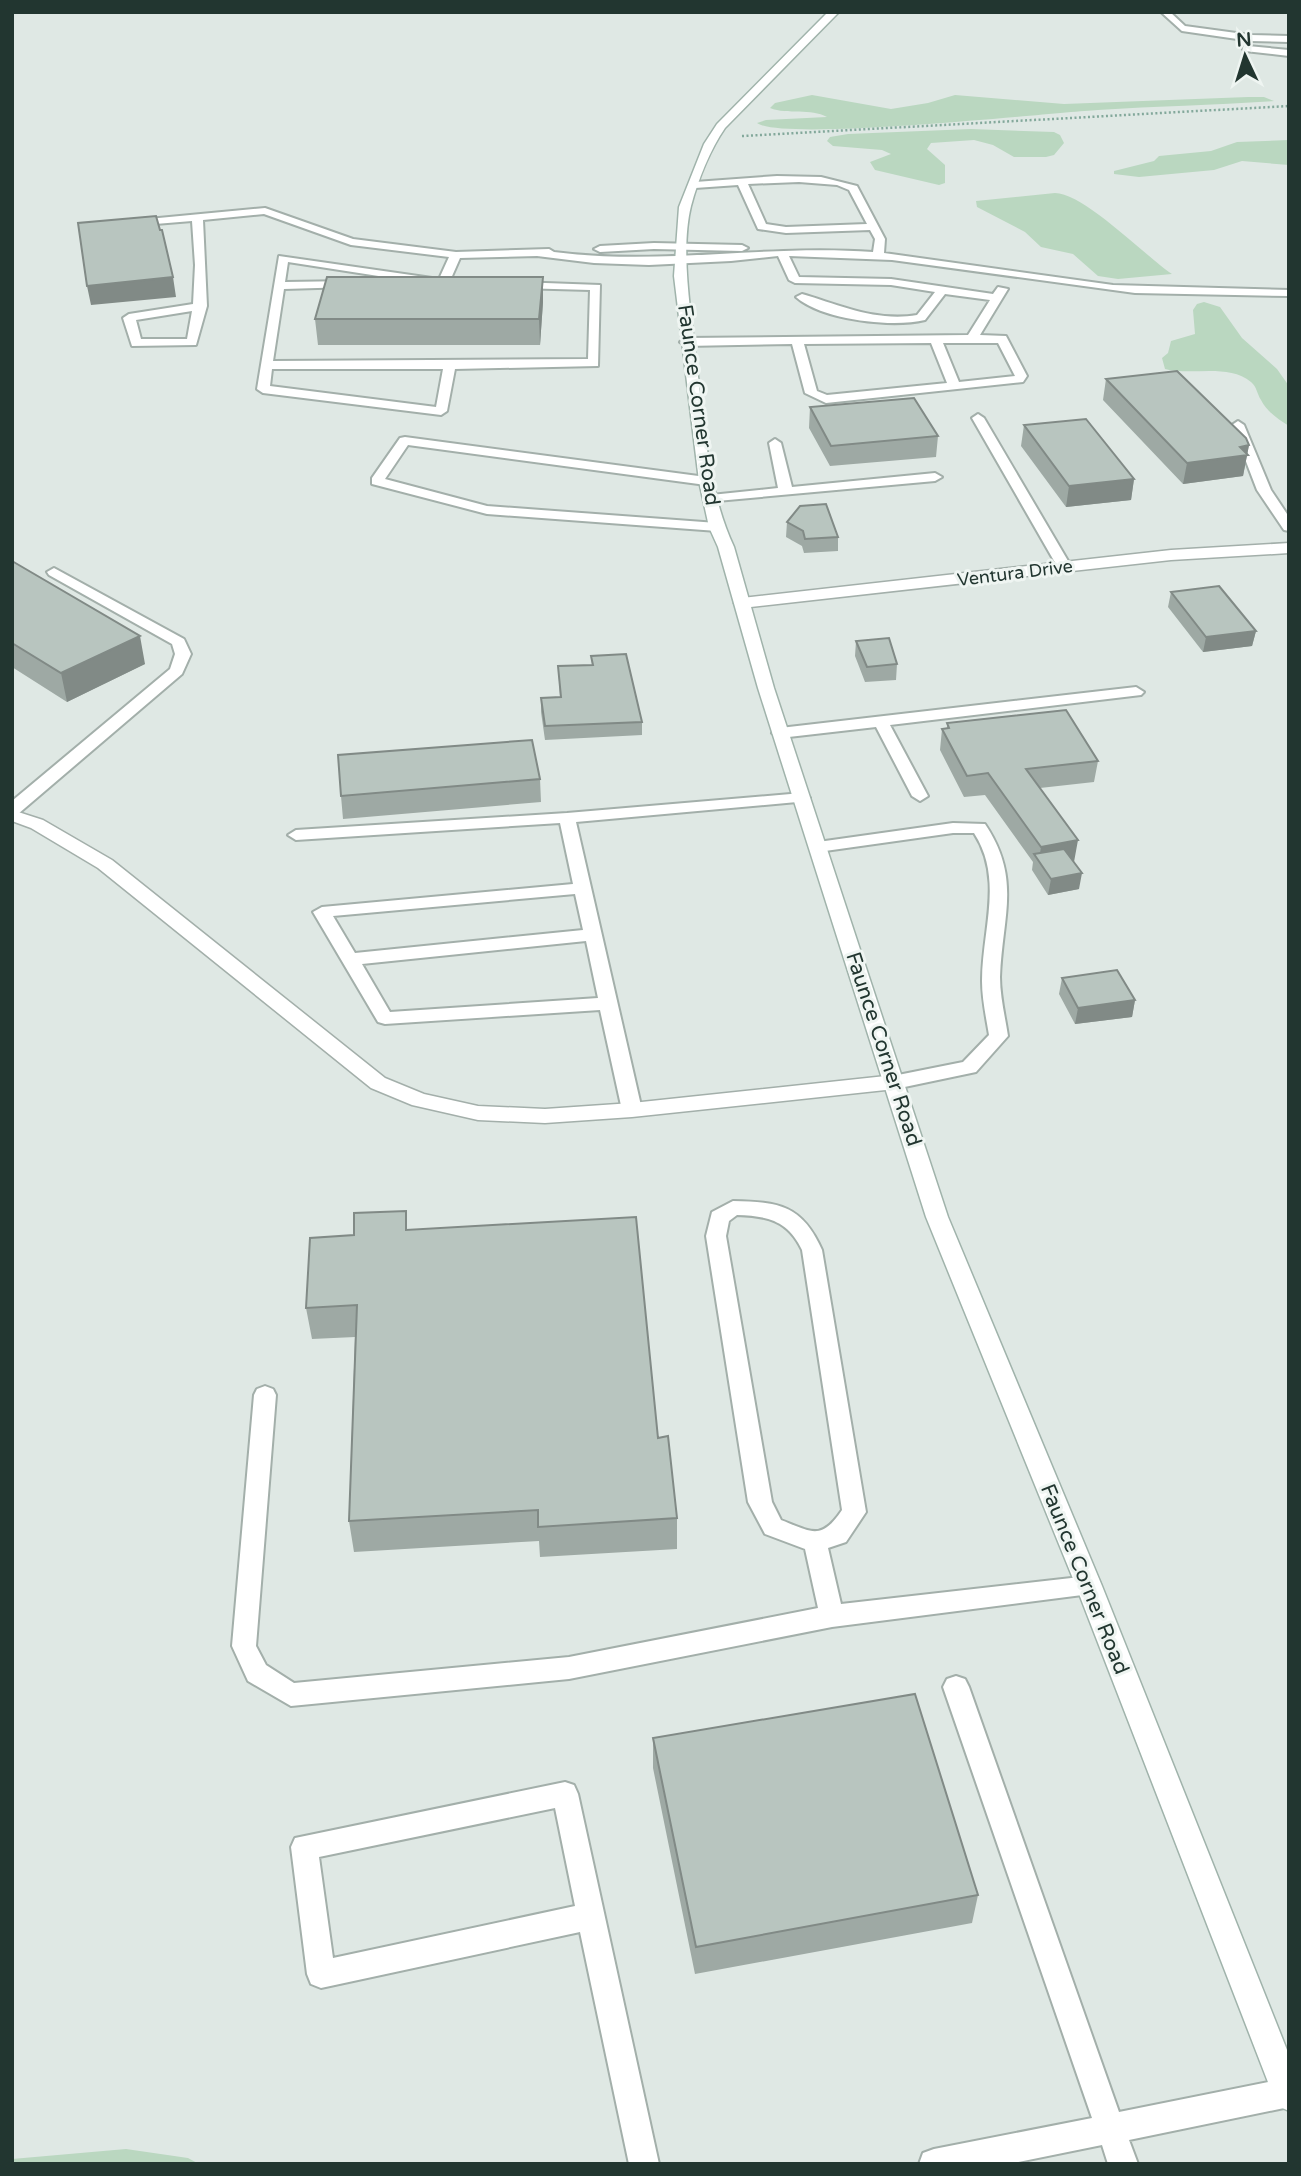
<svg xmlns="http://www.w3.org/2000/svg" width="1301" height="2176" font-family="'Varela Round',sans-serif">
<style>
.green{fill:#bad7c0}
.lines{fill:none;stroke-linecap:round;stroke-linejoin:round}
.service-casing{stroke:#a3afaa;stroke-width:4}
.minor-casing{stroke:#a3afaa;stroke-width:3}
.secondary-casing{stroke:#a0b3ab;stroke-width:3}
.path{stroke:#83a89b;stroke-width:2.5;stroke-dasharray:2 2.5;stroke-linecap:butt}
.service{fill:#fff;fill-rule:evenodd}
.minor{fill:#fff;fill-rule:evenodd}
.secondary{fill:#fff;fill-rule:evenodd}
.wall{fill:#9ea9a4}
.shaded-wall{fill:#818a86}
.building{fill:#b8c5bf;stroke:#818a86;stroke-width:2}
.labels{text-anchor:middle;stroke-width:6;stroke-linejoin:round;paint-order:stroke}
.far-street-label{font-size:18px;fill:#223630;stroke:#eff5f2}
.street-label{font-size:21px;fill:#223630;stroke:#eff5f2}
</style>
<rect width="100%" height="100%" fill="#dfe8e4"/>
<!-- green -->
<path class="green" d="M812,95L891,109L928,103L955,95L1064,104L1248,97H1264L1274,101C1215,105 1156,106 1098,110C1048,113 783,142 757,123L766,120L827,117C811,108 788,115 770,108L775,103Z
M971,129L1054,132L1060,135L1064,143L1054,155L1046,157H1014L993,145L974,140L931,143L927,149L945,165V183L939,185L875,170L870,162L891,154L882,150L833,146L827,141L830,137L848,134Z
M1289,140V165L1242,161L1214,170L1139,177L1114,174V171L1154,161L1159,156L1211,151L1237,142Z
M1055,193C1084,193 1145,256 1172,274L1118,279L1098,276L1073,254L1041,247L1025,232L977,207L976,201Z
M1204,302L1220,307L1242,338L1277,369L1289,386V426C1278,419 1267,412 1261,400C1257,394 1257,387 1251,382C1228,363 1192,376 1165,369L1162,358L1168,353L1171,341L1195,334L1193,310L1197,304Z
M126,2149L188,2158L199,2164H12V2159Z"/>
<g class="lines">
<defs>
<path id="service" d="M1161,12H1170L1185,26L1251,35L1289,36V42L1251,41L1182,31Z
M1248,46L1289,50V56L1245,51L1243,49Z
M777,176L821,177L857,186L885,239L884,253L1113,285L1289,290V296L1135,293L892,260L789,256L799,277L891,279L993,294L998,287L1008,289L980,335L1006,336L1027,376L1023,382L826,403L805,393L792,344L686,346L680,342L686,338L968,335L990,300L945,294L925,320C892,328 822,320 796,297L802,294C840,305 876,322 917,315L935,292L891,285L795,283L789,280L778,256L731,261L649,265L594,263L537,256L460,258L449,283L443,286L288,262L285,282L351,281L357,284L351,287L284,289L273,361L588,359L590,290L518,288L512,285L518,282L600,285L598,366L455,369L447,411L441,415L263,393L257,389L279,256L439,279L449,257L351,245L264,214L203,220L207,306L196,345L132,346L123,318L129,314L193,304L195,265L192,221L131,226L127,225V221L265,208L353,239L456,252L549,249L554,252C661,266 766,244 873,252L875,239L870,230L786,233L758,229L738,185L695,188L690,185L695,182ZM799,182L837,185L849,190L867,224L786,227L766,224L748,184ZM192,311L187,339H141L136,320ZM931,343L947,383L827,395L817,391L804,344ZM943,343H998L1015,376L959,382ZM272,369H443L436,407L270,386Z
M654,243L742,245L748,248L742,251L654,249L600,252L594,249L600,246Z
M978,414L984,418L1071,566L1069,569L1064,570L1057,566L972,418Z
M1238,421L1244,425L1271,490L1289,517V531L1284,530L1257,490L1232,425Z
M405,437L706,477L713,481L706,485L408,445L385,479L487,506L717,523L724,527L717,531L487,514L372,484V478L400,438Z
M775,439L781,443L792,487L935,473L942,477L935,481L706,502V496L711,495L778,488L769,443Z
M54,568L184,639L191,654L182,674L18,814L12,815V801L170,669L175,654L172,644L49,575L47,572Z
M1136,687L1144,692L1141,695L890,725L928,796L920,801L912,796L876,727L780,738L772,733L780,728Z
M802,793L810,798L808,801L576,822L642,1110L639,1115H625L622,1110L600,1010L385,1024L378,1022L313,912L322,907L573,884L560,823L296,840L288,835L296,830L567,813ZM575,894L583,930L355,953L333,916ZM586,941L598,998L390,1012L362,964Z
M953,823L985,824C1022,879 1002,917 1000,977C1000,997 1005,1016 1008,1036L976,1072L895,1089L888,1087L885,1082L888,1077L963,1062L989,1035C986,1017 982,999 982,981C982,930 1004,879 974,833H953L818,852L810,847L818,842Z
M733,1201C779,1202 802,1205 822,1250L866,1512L846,1542L828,1548L841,1604L1089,1576L1098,1579L1101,1586L1098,1593L832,1627L569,1679L291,1706L248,1681L232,1646L254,1395L257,1389L265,1386L273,1389L276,1395L256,1646L266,1665L294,1683L569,1657L818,1608L805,1549L765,1534L748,1502L706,1236L712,1212ZM737,1215C767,1216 788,1220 802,1250L842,1510C821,1541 812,1532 781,1520L772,1502L726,1236L729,1221Z
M956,1676L965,1679L969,1687L1119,2112L1288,2078L1289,2107L1129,2140L1138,2164H1108L1102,2145L1009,2164H919L923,2153L934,2149L1092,2118L943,1687L947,1679Z
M565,1782L574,1785L578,1794L659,2164H629L580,1932L321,1988L311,1984L307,1974L291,1847L295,1838ZM555,1808L575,1906L333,1958L319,1857Z"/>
<path id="minor" d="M1289,543V553L1171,560L742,608L734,603L742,598L1171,550Z
M12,810L43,820L112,860L385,1078L424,1094L478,1106L545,1109L632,1103L895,1075L902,1077L905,1082L902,1087L895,1089L632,1117L545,1123L478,1120L412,1105L371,1088L98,868L31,828L12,821Z"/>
<path id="secondary" d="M828,12H839L725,128C710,150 698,180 691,206C680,251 691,313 696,360C704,422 707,489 734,547L774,688L948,1217L1102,1586L1289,2055V2111L1278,2106L1273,2095L1076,1586L926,1217L758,688L718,547L709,527L699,481L674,276L679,207L704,144L717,124Z"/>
</defs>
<!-- service casing -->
<use href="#service" class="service-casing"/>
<!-- minor casing -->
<use href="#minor" class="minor-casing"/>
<!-- secondary casing -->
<use href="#secondary" class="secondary-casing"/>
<!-- path -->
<path class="path" d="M742,136L1289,106"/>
<!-- service -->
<use href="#service" class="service"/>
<!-- minor -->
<use href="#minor" class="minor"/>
<!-- secondary -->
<use href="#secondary" class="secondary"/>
</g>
<!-- wall -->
<path class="wall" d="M543,277V302L540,345H318L315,319Z
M1106,379L1249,445L1243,476L1183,484L1103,400Z
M810,407L938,436L936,457L830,466L809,428Z
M1024,425L1134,479L1131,500L1066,507L1021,446Z
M787,522L838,537V551L804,553L802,546L786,537Z
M12,561L145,664L67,702L12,667Z
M1171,592L1256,631L1252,646L1203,652L1168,607Z
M856,641L897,664L896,680L865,682L855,656Z
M591,656L642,722V735L545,740L541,712V698L560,697L558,666L592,665Z
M947,723L1098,761L1094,782L1040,788L1074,862L1079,889L1048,895L1032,870L1033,862L985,795L964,797L940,750L942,729L947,728Z
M540,779L541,802L343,819L341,796Z
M1062,978L1135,1000L1132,1017L1075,1024L1059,994Z
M408,1230L658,1438L677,1518V1549L540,1557L539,1541L354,1552L349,1521L355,1337L312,1339L306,1308L354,1235Z
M653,1738L978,1895L972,1923L695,1974L653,1768Z"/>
<!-- shaded-wall -->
<path class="shaded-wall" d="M173,277L176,297L91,305L87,286Z
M543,277V302L540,345L539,319Z
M1249,445L1243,476L1183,484L1187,463L1240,447Z
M1134,479L1131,500L1066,507L1069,486Z
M1256,631L1252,646L1203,652L1206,637Z
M140,636L145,664L67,702L61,673Z
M1078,840L1074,862L1039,860L1041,847Z
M1082,873L1079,889L1048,895L1051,879Z
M1135,1000L1132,1017L1075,1024L1078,1008Z"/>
<!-- building -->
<path class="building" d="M156,216L160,230H162L173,277L87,286L78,223Z
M327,277H543L539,319H315Z
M1177,371L1246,438L1249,445L1240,447L1248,455L1187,463L1106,379Z
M914,398L938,436L831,446L810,407Z
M1086,419L1134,479L1069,486L1024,425Z
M826,504L838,537L805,539L803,531L787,522L800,506Z
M12,561L140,636L61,673L12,643Z
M1219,586L1256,631L1206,637L1171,592Z
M889,638L897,664L867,667L856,641Z
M626,654L642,722L545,726L541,698L561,697L558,666L593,665L591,656Z
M1066,710L1098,761L1026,769L1078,840L1041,847L988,773L967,776L942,729L949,728L947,723Z
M532,740L540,779L341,796L338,755Z
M1064,849L1082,873L1051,879L1034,854Z
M1117,970L1135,1000L1078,1008L1062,978Z
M406,1211V1230L636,1217L658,1438L668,1436L677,1518L538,1527V1510L349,1521L357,1305L306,1308L310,1238L354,1235V1213Z
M915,1694L978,1895L696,1947L653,1738Z"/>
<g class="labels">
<!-- far-street labels -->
<g class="far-street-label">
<text transform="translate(1015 573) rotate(-7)" y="6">Ventura Drive</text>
</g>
<!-- street labels -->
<g class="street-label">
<text transform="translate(699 405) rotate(82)" y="7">Faunce Corner Road</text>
<text transform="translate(884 1049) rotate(72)" y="7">Faunce Corner Road</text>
<text transform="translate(1085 1579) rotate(68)" y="7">Faunce Corner Road</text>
</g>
</g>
<!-- border -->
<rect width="1301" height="2176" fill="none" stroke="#223630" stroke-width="28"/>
<!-- north arrow -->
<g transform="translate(1245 56) rotate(356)" stroke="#eff5f2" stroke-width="5" paint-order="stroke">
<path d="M0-5L12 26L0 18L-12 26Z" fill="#223630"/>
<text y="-10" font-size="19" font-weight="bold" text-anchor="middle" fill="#223630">N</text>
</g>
</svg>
